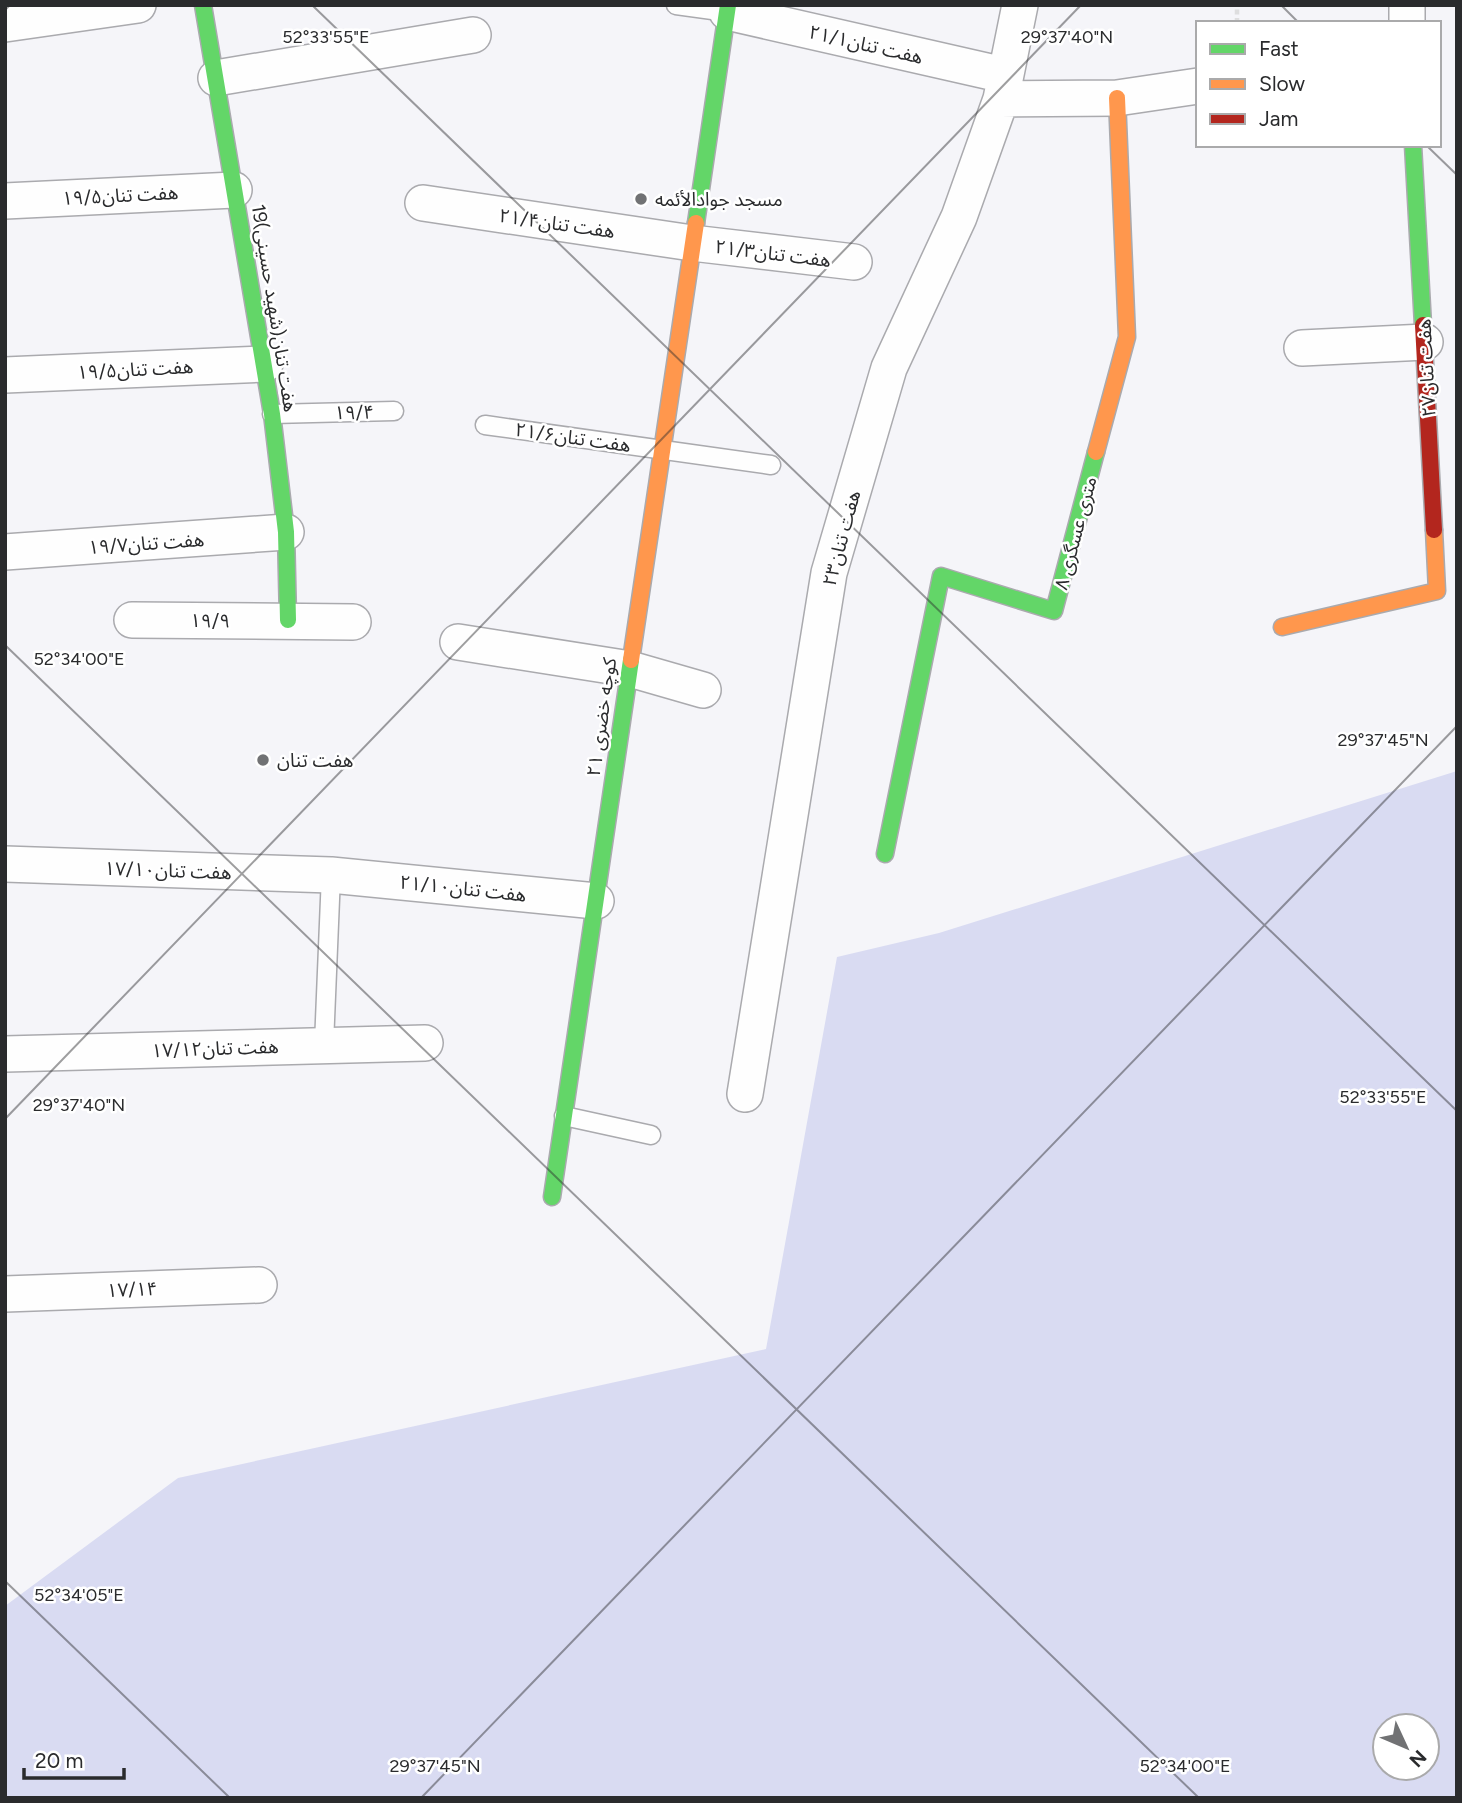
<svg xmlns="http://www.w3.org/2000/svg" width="1462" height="1803" font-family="Figtree,'Noto Sans Arabic',sans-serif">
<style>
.green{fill:#d9dbf2;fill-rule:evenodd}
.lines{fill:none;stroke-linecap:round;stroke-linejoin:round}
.lane-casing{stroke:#aaaaae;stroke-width:21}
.street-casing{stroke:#aaaaae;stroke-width:38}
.fast-casing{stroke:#aaaaae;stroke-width:19}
.slow-casing{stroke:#aaaaae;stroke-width:19}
.jam-casing{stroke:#aaaaae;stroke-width:19}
.path{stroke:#dededf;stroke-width:4.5;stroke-dasharray:5 3.5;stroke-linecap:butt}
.lane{stroke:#fefefe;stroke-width:18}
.street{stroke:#fefefe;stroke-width:35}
.fast{stroke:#63d668;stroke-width:16}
.slow{stroke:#ff974d;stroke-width:16}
.jam{stroke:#b3261e;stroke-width:16}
.ticks{fill:none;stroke:#2a2b2d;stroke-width:2;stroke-opacity:0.45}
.poi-dot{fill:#717274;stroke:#fff;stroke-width:2.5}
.labels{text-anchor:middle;stroke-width:5;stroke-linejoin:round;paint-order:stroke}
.street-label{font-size:19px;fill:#2a2b2d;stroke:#fff}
.poi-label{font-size:19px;fill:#2a2b2d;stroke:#fff;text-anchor:start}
.ticks-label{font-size:18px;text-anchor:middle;fill:#2a2b2d;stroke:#fff;stroke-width:5;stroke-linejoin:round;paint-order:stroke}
</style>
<rect width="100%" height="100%" fill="#f5f5f9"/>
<!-- green -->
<path class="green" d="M1457,771V1798H5V1606L178,1478L766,1349L837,957L939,933ZM1385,1726H1427V1768H1385Z"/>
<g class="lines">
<defs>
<path id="lane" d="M676,5L727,12
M272,414L394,411
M485,425L771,465
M324,1044L331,875
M564,1116L651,1135"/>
<path id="street" d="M1407,5V23
M727,12L1004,75
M5,24L138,5
M216,78L473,35
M1001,99L1117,98L1198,86
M5,201L234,190
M423,203L692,243L854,262
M1302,348L1425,342
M5,375L265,364
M5,552L286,532
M132,620L353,622
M458,642L630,669L703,690
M5,864L331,875L596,901
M5,1054L425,1043
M745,1094L829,573L889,368L959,217L1001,99L1020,5
M5,1294L259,1285"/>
<path id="fast" d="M203,5L272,414L286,532L288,620
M1413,145L1423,325
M696,223L728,5
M885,854L941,576L1054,611L1096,452
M552,1197L631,660"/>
<path id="slow" d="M1096,452L1127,337L1117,98
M1282,627L1437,591L1434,530
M631,660L696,223"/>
<path id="jam" d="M1423,325L1434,530"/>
</defs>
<!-- lane casing -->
<use href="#lane" class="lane-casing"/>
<!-- street casing -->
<use href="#street" class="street-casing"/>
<!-- fast casing -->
<use href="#fast" class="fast-casing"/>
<!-- slow casing -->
<use href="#slow" class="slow-casing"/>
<!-- jam casing -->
<use href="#jam" class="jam-casing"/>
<!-- path -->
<path class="path" d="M1237,23V5"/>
<!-- lane -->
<use href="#lane" class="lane"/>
<!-- street -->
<use href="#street" class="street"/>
<!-- fast -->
<use href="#fast" class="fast"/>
<!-- slow -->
<use href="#slow" class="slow"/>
<!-- jam -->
<use href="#jam" class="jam"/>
</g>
<!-- ticks -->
<path class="ticks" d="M312,5L1457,1111M1281,5L1299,23M5,10L10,5M1426,145L1457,175M5,645L1199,1798M5,1119L1081,5M5,1581L230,1798M421,1798L1457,726"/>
<!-- markers -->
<g class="poi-dot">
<circle cx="641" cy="199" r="7"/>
<circle cx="263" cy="760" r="7"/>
</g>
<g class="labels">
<!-- street labels -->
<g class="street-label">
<text transform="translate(866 44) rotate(13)" y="7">۲۱/۱هفت تنان</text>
<text transform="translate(120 195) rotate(-3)" y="7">هفت تنان۱۹/۵</text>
<text transform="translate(557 223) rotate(8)" y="7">۲۱/۴هفت تنان</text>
<text transform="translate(773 253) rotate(7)" y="7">۲۱/۳هفت تنان</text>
<text transform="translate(275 308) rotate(81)" y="7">19هفت تنان(شهید حسینی)</text>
<text transform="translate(1426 368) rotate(-93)" y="7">هفت تنان۲۷</text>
<text transform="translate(135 369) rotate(-3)" y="7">۱۹/۵هفت تنان</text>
<text transform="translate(354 412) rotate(-1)" y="7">۱۹/۴</text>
<text transform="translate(573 437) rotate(8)" y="7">۲۱/۶هفت تنان</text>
<text transform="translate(1075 533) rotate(-75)" y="7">۸ متری عسگری</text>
<text transform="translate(841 538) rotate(-75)" y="7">هفت تنان۲۳</text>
<text transform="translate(146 543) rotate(-4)" y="7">۱۹/۷هفت تنان</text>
<text x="210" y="627">۱۹/۹</text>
<text transform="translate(601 717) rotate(-82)" y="7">کوچه خضری ۲۱</text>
<text transform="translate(168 870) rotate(2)" y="7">۱۷/۱۰هفت تنان</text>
<text transform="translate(463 888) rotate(6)" y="7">۲۱/۱۰هفت تنان</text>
<text transform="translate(215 1048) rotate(-2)" y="7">۱۷/۱۲هفت تنان</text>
<text transform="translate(132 1289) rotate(-2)" y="7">۱۷/۱۴</text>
</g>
<!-- poi labels -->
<g class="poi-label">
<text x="655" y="206">مسجد جوادالأئمه</text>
<text x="277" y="767">هفت تنان</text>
</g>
</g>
<g class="ticks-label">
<text x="326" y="43">52°33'55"E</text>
<text x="1067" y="43">29°37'40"N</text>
<text x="79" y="665">52°34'00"E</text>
<text x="1383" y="746">29°37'45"N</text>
<text x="1383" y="1103">52°33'55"E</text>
<text x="79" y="1111">29°37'40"N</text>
<text x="79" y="1601">52°34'05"E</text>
<text x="435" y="1772">29°37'45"N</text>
<text x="1185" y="1772">52°34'00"E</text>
</g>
<!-- border -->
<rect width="1462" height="1803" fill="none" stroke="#2a2b2d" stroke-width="14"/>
<!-- legend -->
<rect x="1196" y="21" width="245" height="126" fill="#ffffff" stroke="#aaaaab" stroke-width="2"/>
<rect x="1210" y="44" width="35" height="10" fill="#63d668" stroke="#aaaaab" stroke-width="2"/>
<text x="1259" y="56" font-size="21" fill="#2a2b2d">Fast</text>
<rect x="1210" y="79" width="35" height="10" fill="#ff974d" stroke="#aaaaab" stroke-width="2"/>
<text x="1259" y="91" font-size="21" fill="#2a2b2d">Slow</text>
<rect x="1210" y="114" width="35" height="10" fill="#b3261e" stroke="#aaaaab" stroke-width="2"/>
<text x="1259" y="126" font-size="21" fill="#2a2b2d">Jam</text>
<!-- north arrow -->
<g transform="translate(1406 1747) rotate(134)"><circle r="33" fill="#ffffff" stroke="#aaaaab" stroke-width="2"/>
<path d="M0-5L12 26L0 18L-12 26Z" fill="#717274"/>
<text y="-10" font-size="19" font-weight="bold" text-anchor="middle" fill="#2a2b2d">N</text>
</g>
<!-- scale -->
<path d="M24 1768v10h100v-10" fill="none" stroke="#2a2b2d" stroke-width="3.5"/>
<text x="35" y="1768" font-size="21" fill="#2a2b2d" stroke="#ffffff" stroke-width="5" paint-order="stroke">20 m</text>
</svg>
